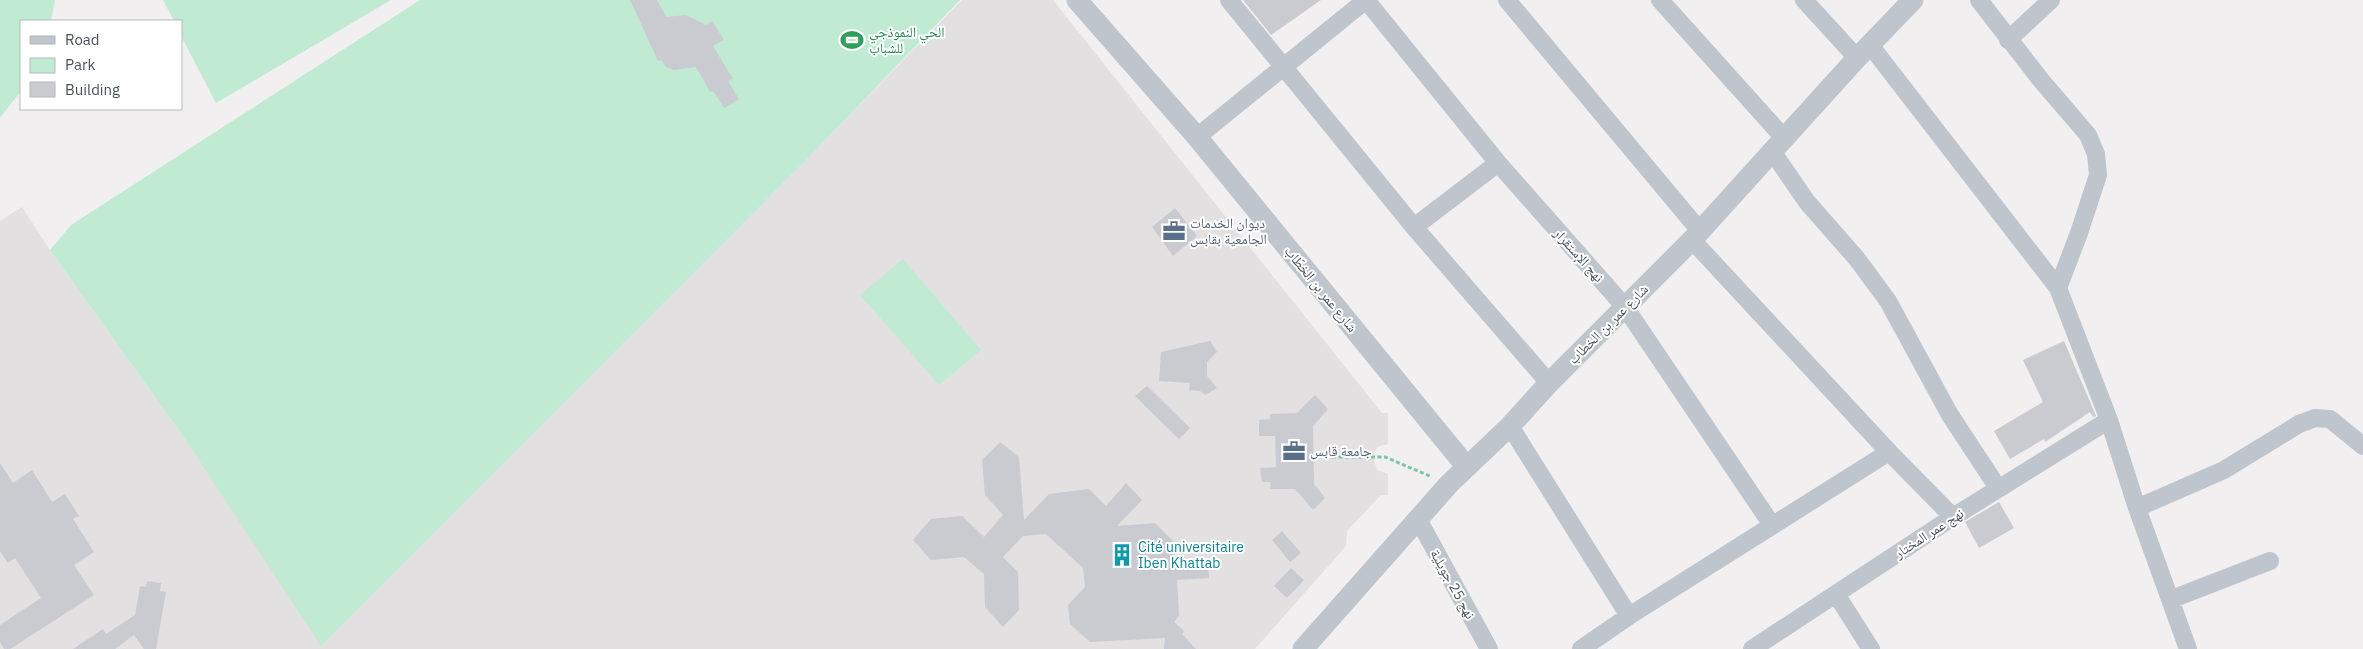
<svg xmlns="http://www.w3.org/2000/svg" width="2363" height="649" font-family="'IBM Plex Sans','Noto Naskh Arabic',sans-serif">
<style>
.education{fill:#e2e0e0}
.green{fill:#c0ebd2}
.building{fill:#c9cbd1}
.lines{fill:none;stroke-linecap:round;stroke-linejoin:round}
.path{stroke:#7bc7a3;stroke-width:3;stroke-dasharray:4 2.5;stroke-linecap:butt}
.minor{stroke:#bec5cc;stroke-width:18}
.tertiary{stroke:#bec5cc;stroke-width:21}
.labels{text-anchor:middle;stroke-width:4;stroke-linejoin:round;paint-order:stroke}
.leisure-label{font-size:14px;fill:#27864d;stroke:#fff;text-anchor:start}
.service-label{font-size:14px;fill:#4e5e75;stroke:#fff;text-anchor:start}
.street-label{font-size:14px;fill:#48515a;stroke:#fff}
.culture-label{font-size:14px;fill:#0d838f;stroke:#fff;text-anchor:start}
</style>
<rect width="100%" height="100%" fill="#f1efef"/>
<!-- education -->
<path class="education" d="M962,0H1053L1382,413H1388V444L1377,447L1373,457L1377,470L1388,474V495H1381L1347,531L1346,546L1255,649H0V221L22,207L50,250L187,442L772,194Z"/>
<!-- green -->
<path class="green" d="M0,0H55L51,21H21V91L0,118Z
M163,0H391L216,103L181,36V21H174Z
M420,0H960L803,163L321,646L187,442L50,250L71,225Z
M903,259L981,350L939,385L860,295Z"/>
<!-- building -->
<path class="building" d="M630,0H657L666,17L686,15L706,25L712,21L724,40L713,46L733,79L728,81L739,99L724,108L713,91L710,92L696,67L674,70L666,67L661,60L658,61Z
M1243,0H1321L1271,35Z
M1175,208L1197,236L1173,256L1152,227Z
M1210,341L1217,352L1207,362V376L1217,388L1205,395L1200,391L1189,390L1190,383L1159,381L1161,352Z
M2064,341L2096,416L2093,417L2090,412L2045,442L2044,439L2010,459L1994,431L2043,402L2023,360Z
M1147,386L1190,428L1179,439L1135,396Z
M1315,395L1328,409L1313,426L1314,484L1325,498L1313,510L1295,489H1270L1271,482H1262L1260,468L1276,467L1275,436H1259V420L1270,419V414L1297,413Z
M1000,442L1019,457L1024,520L1049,494L1089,489L1106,506L1126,483L1142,500L1117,526L1155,523L1174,542L1176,567L1208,565L1209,578L1177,580L1179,616L1174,622L1184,631L1182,634L1196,649H1164L1165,638L1090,642L1070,624L1068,605L1085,587L1083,568L1046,534L1023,536L1003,557L1018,572L1019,610L1003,627L985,607L984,574L964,557L931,560L913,540L931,519L962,516L984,537L1003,515L985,495L982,460Z
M0,463L13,483L32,470L52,502L65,494L79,516L73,519L94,552L74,565L94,595L10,649H4L0,642V625L41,598L15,558L8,563L0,551Z
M1999,502L2014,528L1979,548L1965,522Z
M1282,531L1301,553L1290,562L1272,540Z
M1291,568L1304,580L1287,598L1274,586Z
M147,581L161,583L160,591L166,592L156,649H144L134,635L115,649H73L103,629L106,634L135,615L140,586L146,587Z"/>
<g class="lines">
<!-- path -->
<path class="path" d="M1332,457H1385L1432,477"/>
<!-- minor -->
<path class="minor" d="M1229,0L1414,227L1549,383
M1366,0L1498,163L1625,307L1772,525
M1507,0L1700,231
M1660,0L1784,138
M1804,0L1857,58
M1979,0L2040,79L2088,135L2096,154L2098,175L2079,233L2058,288L2109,420L2137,508L2188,649
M2008,40L2051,0
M1870,45L2058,288
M1197,137L1366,0
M1772,151L1807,202L1857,259L1888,301L1950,415L1998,488
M1414,227L1498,163
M1692,240L1889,452L1953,517
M1510,426L1629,616
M2137,508L2224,470L2299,424L2315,418L2330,419L2363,446
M1418,519L1489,649
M1836,594L1871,649
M2172,599L2270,561
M1581,649L1629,616L1889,452
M1752,649L1953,517L2109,420"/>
<!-- tertiary -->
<path class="tertiary" d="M1077,0L1197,137L1466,466
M1303,649L1449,484L1510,426L1549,383L1692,240L1857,58L1913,0"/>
</g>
<!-- icons -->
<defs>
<symbol id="stadium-bare" viewBox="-9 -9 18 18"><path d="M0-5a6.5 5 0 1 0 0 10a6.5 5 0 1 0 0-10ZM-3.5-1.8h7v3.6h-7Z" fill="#2e9e5b" stroke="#fff" stroke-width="2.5" paint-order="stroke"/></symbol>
<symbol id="office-bare" viewBox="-9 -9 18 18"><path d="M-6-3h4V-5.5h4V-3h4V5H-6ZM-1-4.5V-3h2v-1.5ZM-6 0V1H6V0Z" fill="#5c6f8a" stroke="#fff" stroke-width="2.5" paint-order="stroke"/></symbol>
<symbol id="building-bare" viewBox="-9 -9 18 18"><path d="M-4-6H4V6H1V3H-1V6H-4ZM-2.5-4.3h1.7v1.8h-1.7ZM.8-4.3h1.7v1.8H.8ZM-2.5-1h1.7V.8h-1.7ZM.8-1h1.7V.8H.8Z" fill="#0f9aa8" stroke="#fff" stroke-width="2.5" paint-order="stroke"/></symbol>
</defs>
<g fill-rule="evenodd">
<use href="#stadium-bare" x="836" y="24" width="32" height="32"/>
<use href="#office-bare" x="1158" y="215" width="32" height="32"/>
<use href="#office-bare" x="1278" y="435" width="32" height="32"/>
<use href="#building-bare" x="1106" y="539" width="32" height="32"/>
</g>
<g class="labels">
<!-- leisure labels -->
<g class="leisure-label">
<text x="869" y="37">الحي النموذجي<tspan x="869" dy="16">للشباب</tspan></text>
</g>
<!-- service labels -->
<g class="service-label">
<text x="1190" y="228">ديوان الخدمات<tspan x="1190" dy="16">الجامعية بقابس</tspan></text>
<text x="1310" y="456">جامعة قابس</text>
</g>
<!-- street labels -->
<g class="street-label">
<text transform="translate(1579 255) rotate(48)" y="5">نهج الإستقرار</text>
<text transform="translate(1321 289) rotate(51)" y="5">شارع عمر بن الخطّاب</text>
<text transform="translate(1608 324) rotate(-45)" y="5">شارع عمر بن الخطاب</text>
<text transform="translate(1929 533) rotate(-33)" y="5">نهج عمر المختار</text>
<text transform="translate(1453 584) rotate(61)" y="5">نهج 25 جويلية</text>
</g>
<!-- culture labels -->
<g class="culture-label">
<text x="1138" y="552">Cité universitaire<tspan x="1138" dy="16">Iben Khattab</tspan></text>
</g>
</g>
<!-- legend -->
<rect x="20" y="20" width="162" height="90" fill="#ffffff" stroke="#b6b9bd"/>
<rect x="30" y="36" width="25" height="8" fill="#bec5cc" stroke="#b6b9bd"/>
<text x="65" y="45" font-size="15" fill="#48515a">Road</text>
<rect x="30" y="58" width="25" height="15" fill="#c0ebd2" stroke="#b6b9bd"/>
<text x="65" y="70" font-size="15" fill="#48515a">Park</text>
<rect x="30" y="82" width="25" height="15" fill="#c9cbd1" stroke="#b6b9bd"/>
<text x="65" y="95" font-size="15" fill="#48515a">Building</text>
</svg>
